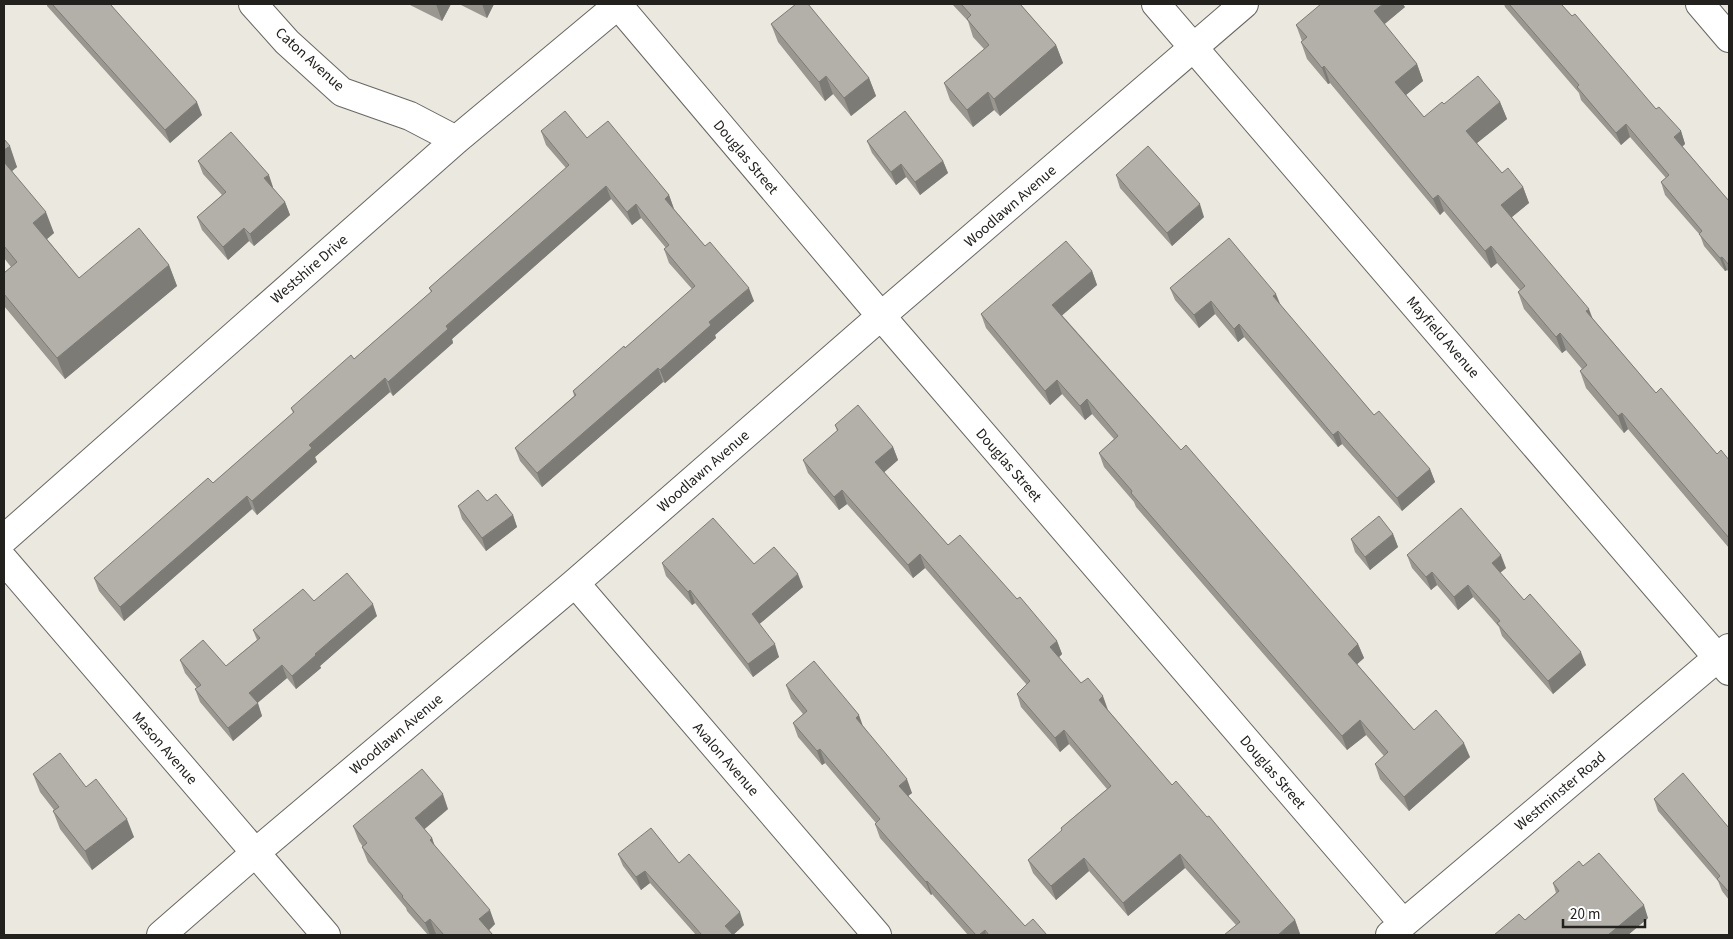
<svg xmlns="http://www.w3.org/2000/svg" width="1733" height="939" font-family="'Source Sans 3',sans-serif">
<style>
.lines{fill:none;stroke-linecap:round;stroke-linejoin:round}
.minor-casing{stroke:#696760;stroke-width:30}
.minor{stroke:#fff;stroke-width:28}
.wall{fill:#999790}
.shaded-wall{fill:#7d7b76}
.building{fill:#b2b0a8;stroke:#7d7b76}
.labels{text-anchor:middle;stroke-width:4.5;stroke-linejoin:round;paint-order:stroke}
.street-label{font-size:15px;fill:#22211e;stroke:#fff}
</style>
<rect width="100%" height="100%" fill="#eae8df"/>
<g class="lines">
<defs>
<path id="minor" d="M253,4L287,42L342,92L410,116L456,140
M1156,4L1729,671
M1700,4L1729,38
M4,539L456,140L618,5L881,316L1403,923
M4,560L326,935
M575,583L877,935
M161,935L255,853L575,583L881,316L1244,4
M1390,935L1729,648"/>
</defs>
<!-- minor casing -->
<use href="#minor" class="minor-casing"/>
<!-- minor -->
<use href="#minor" class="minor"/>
</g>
<!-- wall -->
<path class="wall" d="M47,4H110L202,115L170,143L47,6Z
M408,4H451L442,21Z
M459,4H494L487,18Z
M952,4H1020L1056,45L1063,63L1000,116L994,110L973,127L950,100L944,83L984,49L973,37L968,21Z
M1504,4H1561L1656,109L1681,131L1685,144L1682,146L1729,201V272L1727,270L1725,271L1704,246L1700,235L1665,195L1661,182L1666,178L1630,137L1621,145L1581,100L1579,93L1505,7Z
M1405,7L1384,24L1417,64L1423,81L1406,95L1424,117L1444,104L1500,102L1507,119L1477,143L1502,173L1523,187L1529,203L1512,217L1594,320L1656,393L1717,454L1729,460V548L1628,429L1624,433L1586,388L1580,371L1582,369L1566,350L1562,353L1524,309L1518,292L1520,290L1497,263L1491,268L1444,211L1440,215L1330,83L1328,84L1307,59L1301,42L1302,41L1296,25Z
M771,24L869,78L876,96L851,116L833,94L825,101L778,42Z
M541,131L587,138L669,195L674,209L705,246L754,301L715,335L716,338L665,383L663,382L542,487L520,461L515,448L574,396L573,391L625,348L692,289L669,263L664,249L666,248L641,218L632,225L611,199L452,339L453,343L393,396L390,392L315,457L317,462L257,515L252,509L124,621L99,591L94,578L213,483L293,413L291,408L354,359L431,292L429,288L566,168L546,145Z
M4,139L17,167L12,171L54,233L47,239L79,278L169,265L177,286L65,379L4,306V273L11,267L4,258Z
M867,141L943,161L948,173L920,195L906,177L896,185L872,153Z
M198,161L273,187V188L285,202L290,215L254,246L249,241L228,260L202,230L197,217L222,195L203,174Z
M1116,175L1204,217L1172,246L1120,188Z
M1092,271L1097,285L1062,315L1181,450L1358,644L1364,658L1357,664L1414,730L1470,757L1409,811L1380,779L1375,764L1384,756L1366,735L1347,750L1136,507L1134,502L1104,467L1099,453L1114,439L1092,414L1085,420L1062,394L1050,405L986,328L981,314Z
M1170,288L1281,306L1374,415L1430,469L1435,482L1402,511L1342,444L1338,447L1244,337L1238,342L1215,314L1199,328L1175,300Z
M835,425L893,447L898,460L884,472L948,545L1017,599L1057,641L1062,654L1059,657L1081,683L1108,710L1172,785L1295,920L1300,934L1236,925L1185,868L1128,916L1089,871L1056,900L1033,873L1028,860L1062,831L1061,828L1107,789L1069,744L1060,752L1021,707L1017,694L1027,685L925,568L913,578L847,504L839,510L808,473L803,460L837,431Z
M487,501L513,515L517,527L486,551L462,519L458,506Z
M1393,534L1398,547L1370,570L1355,552L1351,539Z
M1407,555L1506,568L1500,573L1524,600L1586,665L1553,694L1502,636L1499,627L1473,597L1458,610L1437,585L1431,590L1412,568Z
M662,563L754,564L803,587L759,624L779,657L753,677L695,603L692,605L666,576Z
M314,601L377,616L320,666L321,668L296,689L287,678L257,703L262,716L233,741L200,702L195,689L197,688L185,673L180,660L226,666L257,640L253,630Z
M786,685L864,727L912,793L908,796L1025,926L1047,935H968L932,894L931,895L880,838L875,824L876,823L825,763L822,765L798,737L793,723L803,714L791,699Z
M33,774L86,787L134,837L92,870L60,829L53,811L54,810L40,792Z
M1654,799L1729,828V900L1722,891L1718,881L1658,811Z
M448,809L424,829L432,838L435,847L495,924L489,930L493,935H437L436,934L434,935H428L407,911L406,908L368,862L362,847H363L359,841L353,826Z
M618,854L679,863L744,925L733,935H696L650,883L641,890L623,866Z
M1583,866L1648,918L1628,935H1494L1525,920L1556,893L1553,883Z"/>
<!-- shaded-wall -->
<path class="shaded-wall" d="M436,4H451L442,21Z
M482,4H494L487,18Z
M1383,4H1403L1405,7L1380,28L1374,11Z
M1056,45L1063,63L1000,116L994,99Z
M1417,64L1423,81L1401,99L1395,82Z
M1324,66L1330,83L1328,84L1322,68Z
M826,76L833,94L825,101L819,82Z
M869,78L876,96L851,116L844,98Z
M988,92L994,110L973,127L967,110Z
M197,102L202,115L170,143L165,130Z
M1500,102L1507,119L1472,147L1466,131Z
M1626,124L1630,137L1621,145L1616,133Z
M1681,131L1685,144L1679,150L1674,137Z
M10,146L17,167L6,176L4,171V150Z
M943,161L948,173L920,195L915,182Z
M901,164L906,177L896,185L891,172Z
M269,175L273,187L269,191L264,178Z
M606,186L611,199L452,339L453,343L393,396L388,382L446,326Z
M1523,187L1529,203L1507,221L1501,205Z
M669,195L674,209L665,199Z
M1438,195L1444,211L1440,215L1433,199Z
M285,202L290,215L254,246L250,234Z
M636,204L641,218L632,225L627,212Z
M1200,204L1204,217L1172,246L1167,233Z
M46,212L54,233L41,244L33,223Z
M244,228L249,241L228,260L223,247Z
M1491,246L1497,263L1491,268L1485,251Z
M1722,257L1727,270L1725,271L1720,258Z
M169,265L177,286L65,379L57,358Z
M1092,271L1097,285L1058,319L1052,305Z
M749,288L754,301L715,335L716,338L665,383L660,370L709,322Z
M1276,294L1281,306L1273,296Z
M1211,301L1215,314L1199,328L1194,315Z
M1589,309L1595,325L1586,311Z
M1239,324L1244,337L1238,342L1234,329Z
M1560,333L1566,350L1562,353L1556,337Z
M658,368L663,382L542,487L537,473Z
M385,378L390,392L315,457L317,462L257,515L252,501L309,445Z
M1057,380L1062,394L1050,405L1045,391Z
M1087,399L1092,414L1085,420L1080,406Z
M1622,413L1628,429L1624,433L1618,416Z
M1338,431L1342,444L1338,447L1333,435Z
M893,447L898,460L880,476L875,462Z
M1430,469L1435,482L1402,511L1397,498Z
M842,490L847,504L839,510L834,497Z
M247,496L252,509L124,621L120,607Z
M513,515L517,527L486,551L482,538Z
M1393,534L1398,547L1370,570L1365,557Z
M920,554L925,568L913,578L908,565Z
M1501,555L1506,568L1496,576L1492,563Z
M1432,572L1437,585L1431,590L1426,577Z
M798,574L803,587L756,627L752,614Z
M1468,585L1473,597L1458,610L1454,597Z
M690,590L695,603L692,605L688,592Z
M373,604L377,616L320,666L321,668L296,689L292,676L315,654Z
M1057,641L1062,654L1055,661L1050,647Z
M775,644L779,657L753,677L748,664Z
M1358,644L1364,658L1353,668L1348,654Z
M1581,652L1586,665L1553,694L1548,681Z
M282,665L287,678L254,706L249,693Z
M1103,696L1108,710L1104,713L1099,700Z
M258,703L262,716L233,741L228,728Z
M859,715L864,729L856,718Z
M1360,720L1366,735L1347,750L1342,736Z
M1064,730L1069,744L1060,752L1055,738Z
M1464,743L1470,757L1409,811L1404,797Z
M820,749L825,763L822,765L817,751Z
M907,779L912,793L904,799L899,786Z
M443,794L448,809L420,833L415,818Z
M127,819L134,837L92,870L85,851Z
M432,838L437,853L430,840Z
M1180,854L1185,868L1128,916L1123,903Z
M1084,858L1089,871L1056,900L1051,886Z
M645,871L650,883L641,890L636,877Z
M927,881L932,894L931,895L926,882Z
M1644,905L1648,918L1628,935H1608Z
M490,910L495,924L485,934L479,919Z
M740,912L744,925L733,935L725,926Z
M430,919L436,934L434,935H430L425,923Z
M1295,920L1300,934L1299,935H1278Z
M985,930L986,935H979Z"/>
<!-- building -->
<path class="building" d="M52,4H110L197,102L165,130Z
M796,4H808L869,78L844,98L826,76L819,82L771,24Z
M961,4H1020L1056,45L994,99L988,92L967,110L944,83L989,45L967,19L971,15Z
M1321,4H1383L1374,11L1417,64L1395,82L1424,117L1442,102L1444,104L1478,76L1500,102L1466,131L1502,173L1508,168L1523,187L1501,205L1589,309L1586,311L1656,393L1661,388L1717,454L1721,450L1729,460V538L1622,413L1618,416L1580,371L1587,365L1560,333L1556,337L1518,292L1525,286L1491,246L1485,251L1438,195L1433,199L1324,66L1322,68L1301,42L1307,37L1296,25Z
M1509,4H1561L1572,16L1575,14L1656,109L1659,107L1681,131L1674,137L1729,201V265L1722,257L1720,258L1699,234L1702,231L1661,182L1669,175L1626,124L1616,133L1577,87L1579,85Z
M565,111L587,138L608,121L669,195L665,199L705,246L710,242L749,288L709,322L711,325L660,370L658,368L537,473L515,448L576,395L573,391L624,346L625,348L695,286L664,249L669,245L636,204L627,212L606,186L446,326L448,329L388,382L385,378L309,445L312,448L252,501L247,496L120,607L94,578L208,478L213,483L294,412L291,408L351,355L354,359L432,291L429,288L569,165L541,131Z
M905,111L943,161L915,182L901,164L891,172L867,141Z
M231,132L269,175L264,178L285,202L250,234L244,228L223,247L197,217L226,192L198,161Z
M4,139L10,146L4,150Z
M1148,146L1200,204L1167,233L1116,175Z
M4,162L46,212L33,223L79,278L139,228L169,265L57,358L4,294V273L17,262L4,246Z
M1229,238L1276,294L1273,296L1374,415L1379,411L1430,469L1397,498L1338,431L1333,435L1239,324L1234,329L1211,301L1194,315L1170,288Z
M1066,241L1092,271L1052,305L1181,450L1186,445L1358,644L1348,654L1414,730L1436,710L1464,743L1404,797L1375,764L1388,752L1360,720L1342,736L1131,493L1132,491L1099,453L1118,436L1087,399L1080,406L1057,380L1045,391L981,314Z
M858,405L893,447L875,462L948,545L960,535L1017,599L1020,597L1057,641L1050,647L1081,683L1088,678L1103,696L1099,700L1172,785L1176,781L1207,817L1209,816L1295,920L1278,935H1224L1240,922L1180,854L1123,903L1084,858L1051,886L1028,860L1062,830L1061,828L1111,786L1064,730L1055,738L1017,694L1030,681L920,554L908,565L842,490L834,497L803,460L838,430L835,425Z
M478,490L487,501L496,494L513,515L482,538L458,506Z
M1461,508L1501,555L1492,563L1524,600L1530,594L1581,652L1548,681L1497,623L1500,621L1468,585L1454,597L1432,572L1426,577L1407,555Z
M1379,516L1393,534L1365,557L1351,539Z
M713,518L754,564L774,547L798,574L752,614L775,644L748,664L690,590L688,592L662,563Z
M347,573L373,604L315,654L316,655L292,676L282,665L249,693L258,703L228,728L195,689L201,685L180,660L203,640L226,666L260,638L253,630L303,589L314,601Z
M814,661L859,715L856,718L907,779L899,786L1025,926L1033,919L1047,935H989L985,930L979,935H976L927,881L926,882L875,824L880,819L820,749L817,751L793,723L807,711L786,685Z
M60,753L86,787L96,779L127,819L85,851L53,811L59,807L33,774Z
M422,769L443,794L415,818L432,838L430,840L490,910L479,919L493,935H444L430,919L425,923L402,897L403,896L362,847L367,843L353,826Z
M1683,773L1729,828V892L1717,879L1720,876L1654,799Z
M651,828L679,863L689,854L740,912L725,926L733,935H702L645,871L636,877L618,854Z
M1599,853L1644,905L1608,935H1494L1519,914L1525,920L1559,891L1553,883L1579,861L1583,866Z"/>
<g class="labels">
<!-- street labels -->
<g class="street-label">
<text transform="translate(310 59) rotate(42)" y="5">Caton Avenue</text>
<text transform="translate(746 157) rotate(50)" y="5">Douglas Street</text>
<text transform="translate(1010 206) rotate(-41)" y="5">Woodlawn Avenue</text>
<text transform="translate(309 269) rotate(-41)" y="5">Westshire Drive</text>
<text transform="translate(1443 337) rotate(49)" y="5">Mayfield Avenue</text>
<text transform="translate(1009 465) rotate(49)" y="5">Douglas Street</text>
<text transform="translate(703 471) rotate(-41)" y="5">Woodlawn Avenue</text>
<text transform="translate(396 734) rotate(-40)" y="5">Woodlawn Avenue</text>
<text transform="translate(165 748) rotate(49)" y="5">Mason Avenue</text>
<text transform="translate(726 759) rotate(49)" y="5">Avalon Avenue</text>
<text transform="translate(1273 772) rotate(49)" y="5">Douglas Street</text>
<text transform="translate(1560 791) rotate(-40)" y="5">Westminster Road</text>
</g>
</g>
<!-- border -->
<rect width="1733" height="939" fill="none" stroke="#22211e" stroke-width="10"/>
<!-- scale -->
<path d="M1563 919v8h82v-8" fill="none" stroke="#22211e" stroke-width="2.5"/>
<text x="1570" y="919" font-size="15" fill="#22211e" stroke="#ffffff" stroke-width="4" paint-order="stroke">20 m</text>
</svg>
